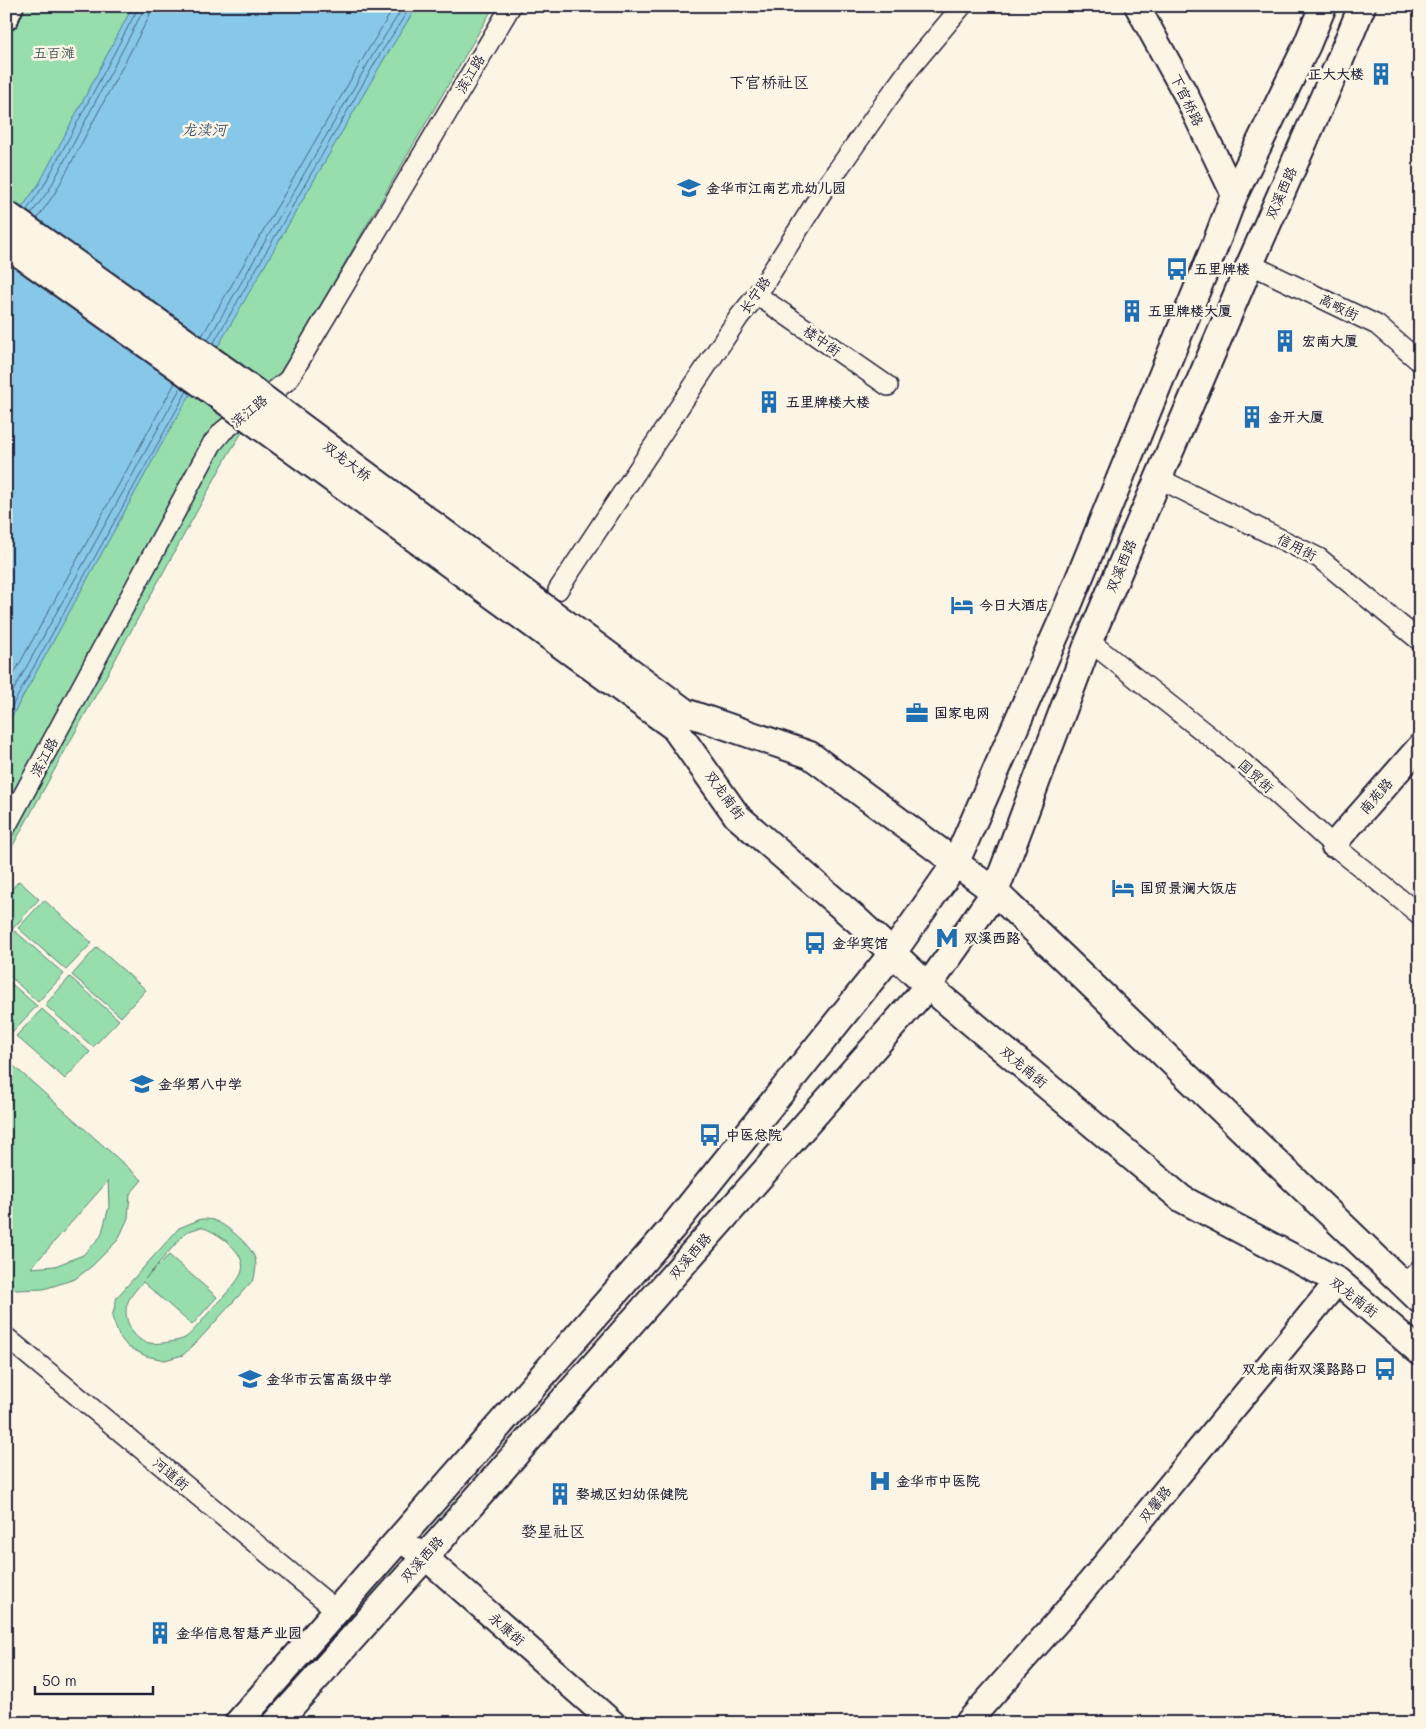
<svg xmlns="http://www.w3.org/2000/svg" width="1426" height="1729" font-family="Mali,'LXGW WenKai TC',sans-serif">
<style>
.green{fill:#97deac;stroke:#5c8074;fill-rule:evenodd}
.water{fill:#87c8e8;stroke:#5f86a3}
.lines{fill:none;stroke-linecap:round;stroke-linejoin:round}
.shore{stroke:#4a6480;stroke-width:1}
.minor-casing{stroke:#22223b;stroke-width:22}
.tertiary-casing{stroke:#22223b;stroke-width:28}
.secondary-casing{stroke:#22223b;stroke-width:30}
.minor{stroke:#fcf5e5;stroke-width:19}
.tertiary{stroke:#fcf5e5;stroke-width:24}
.secondary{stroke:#fcf5e5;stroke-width:26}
.secondary-bridge-casing{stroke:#22223b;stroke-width:30;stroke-linecap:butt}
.secondary-bridge{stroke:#fcf5e5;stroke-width:26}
.labels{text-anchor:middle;stroke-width:5;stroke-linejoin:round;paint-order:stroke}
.park-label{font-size:14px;fill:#455a5d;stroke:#fcf5e5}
.street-label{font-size:14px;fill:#22223b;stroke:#fcf5e5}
.poi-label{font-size:14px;font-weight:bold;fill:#22223b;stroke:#fcf5e5;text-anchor:start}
.water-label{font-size:15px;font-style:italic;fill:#40546f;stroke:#fcf5e5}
.quarter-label{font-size:16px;fill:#22223b;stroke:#fcf5e5}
</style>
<rect width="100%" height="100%" fill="#fcf5e5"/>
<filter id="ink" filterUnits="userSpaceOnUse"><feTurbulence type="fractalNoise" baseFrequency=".02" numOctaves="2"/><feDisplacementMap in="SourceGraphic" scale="10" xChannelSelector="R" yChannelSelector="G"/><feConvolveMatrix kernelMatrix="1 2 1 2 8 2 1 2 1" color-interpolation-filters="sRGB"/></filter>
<g filter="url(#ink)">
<!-- green -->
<path class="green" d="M6,6H133L39,184L6,229Z
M417,6H494L285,366L229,453L6,858V727L165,438L384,59Z
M19,881L39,899L9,933L6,930V895Z
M44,900L92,943L66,970L18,928Z
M15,931L64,974L38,1002L6,973V941Z
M97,947L146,990L121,1017L72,975Z
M70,977L119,1020L93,1047L45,1005Z
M6,979L37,1006L11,1033L6,1029Z
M42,1009L90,1052L65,1079L16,1036Z
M6,1059L142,1180L130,1194L128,1218L118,1240L92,1266L75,1279L44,1289L16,1290L6,1282ZM108,1181L109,1207L101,1236L83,1255L55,1266L31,1268Z
M201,1219C205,1219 210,1219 213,1220C226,1224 252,1246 255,1259C257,1266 255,1272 254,1279L196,1343L183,1355L165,1360L146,1356L128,1347L119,1336L112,1317L117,1297L179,1228ZM201,1227C217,1232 247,1252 242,1271C240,1280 223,1297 216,1304C208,1313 194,1332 185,1338C181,1340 175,1341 170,1342C151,1345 138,1345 129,1325C121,1306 130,1296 143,1282L192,1325L217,1297L169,1255L145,1279L186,1232Z"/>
<!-- water -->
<path class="water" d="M133,6H417L384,59L165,438L6,727V230L39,184Z"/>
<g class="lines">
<!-- shore -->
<path class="shore" d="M26,211L43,187L137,10V6
M31,214L49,190L142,13L144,6
M37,219L55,193L149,17L151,6
M202,336L368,50L395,6
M208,340L374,53L404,6
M213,344L379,56L411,6
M6,688L175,383
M6,704L181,387
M6,717L187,391"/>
<defs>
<path id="minor" d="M1250,264L1377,325L1420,362
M757,295L888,386
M1158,478L1319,558L1420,641
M558,590L739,317L757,295L824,189L886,101L910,68L962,6
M1089,641L1243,763L1333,845L1420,915
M6,827L212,444L223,431L288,380L511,6
M1403,1285L1420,1269
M6,1337L336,1610"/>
<path id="tertiary" d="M1137,6L1185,93L1234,195
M6,18L11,6
M1333,845L1420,746
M399,1539L425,1557L613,1723
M967,1723L1058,1621L1338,1281"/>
<path id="secondary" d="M685,712L810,755L995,892L1420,1300
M674,727L737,816L858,921L928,986L1182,1199L1338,1281L1420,1352
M238,1723L672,1228L892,954L955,864L1063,618L1214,248L1234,195L1307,45L1323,6
M276,1723L425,1557L928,986L995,892L1089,641L1250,264L1337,67L1362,6"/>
</defs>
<!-- minor casing -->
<use href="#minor" class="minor-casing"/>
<!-- tertiary casing -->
<use href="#tertiary" class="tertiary-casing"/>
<!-- secondary casing -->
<use href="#secondary" class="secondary-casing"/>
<!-- minor -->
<use href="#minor" class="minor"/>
<!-- tertiary -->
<use href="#tertiary" class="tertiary"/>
<!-- secondary -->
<use href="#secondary" class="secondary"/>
<defs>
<path id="secondary-bridge" d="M6,214L228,372L685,712
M6,244L213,392L674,727"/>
</defs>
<!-- secondary-bridge casing -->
<use href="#secondary-bridge" class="secondary-bridge-casing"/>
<!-- secondary-bridge -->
<use href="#secondary-bridge" class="secondary-bridge"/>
</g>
</g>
<!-- icons -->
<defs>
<symbol id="building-bare" viewBox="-9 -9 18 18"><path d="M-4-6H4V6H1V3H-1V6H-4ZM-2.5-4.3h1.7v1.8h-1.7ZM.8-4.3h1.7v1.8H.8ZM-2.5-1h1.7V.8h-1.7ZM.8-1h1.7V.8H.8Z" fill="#1f6fb2" stroke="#fcf5e5" stroke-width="2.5" paint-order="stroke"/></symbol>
<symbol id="school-bare" viewBox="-9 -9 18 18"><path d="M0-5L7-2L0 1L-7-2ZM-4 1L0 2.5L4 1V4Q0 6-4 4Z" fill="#1f6fb2" stroke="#fcf5e5" stroke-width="2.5" paint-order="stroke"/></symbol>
<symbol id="bus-bare" viewBox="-9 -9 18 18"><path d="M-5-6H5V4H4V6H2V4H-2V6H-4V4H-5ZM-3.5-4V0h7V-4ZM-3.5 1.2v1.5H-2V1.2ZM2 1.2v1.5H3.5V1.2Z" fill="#1f6fb2" stroke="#fcf5e5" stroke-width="2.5" paint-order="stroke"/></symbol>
<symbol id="hotel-bare" viewBox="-9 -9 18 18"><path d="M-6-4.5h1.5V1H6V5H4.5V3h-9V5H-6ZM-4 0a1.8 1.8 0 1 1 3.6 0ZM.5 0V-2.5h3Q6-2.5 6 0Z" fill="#1f6fb2" stroke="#fcf5e5" stroke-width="2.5" paint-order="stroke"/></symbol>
<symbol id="office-bare" viewBox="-9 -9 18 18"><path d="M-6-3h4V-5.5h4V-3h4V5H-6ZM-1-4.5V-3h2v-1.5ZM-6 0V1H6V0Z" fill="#1f6fb2" stroke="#fcf5e5" stroke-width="2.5" paint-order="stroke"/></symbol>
<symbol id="metro-bare" viewBox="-9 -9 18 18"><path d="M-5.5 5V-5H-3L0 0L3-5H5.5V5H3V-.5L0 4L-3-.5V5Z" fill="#1f6fb2" stroke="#fcf5e5" stroke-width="2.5" paint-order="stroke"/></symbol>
<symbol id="hospital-bare" viewBox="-9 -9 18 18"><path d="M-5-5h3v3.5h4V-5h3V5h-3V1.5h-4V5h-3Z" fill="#1f6fb2" stroke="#fcf5e5" stroke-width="2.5" paint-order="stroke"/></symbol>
</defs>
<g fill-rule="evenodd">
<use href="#building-bare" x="1365" y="58" width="32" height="32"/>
<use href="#school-bare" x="673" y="172" width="32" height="32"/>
<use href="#bus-bare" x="1161" y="253" width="32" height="32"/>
<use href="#building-bare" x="1116" y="295" width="32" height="32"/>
<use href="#building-bare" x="1269" y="325" width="32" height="32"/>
<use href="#building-bare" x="753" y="386" width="32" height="32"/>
<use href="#building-bare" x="1236" y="401" width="32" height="32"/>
<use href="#hotel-bare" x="946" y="589" width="32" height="32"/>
<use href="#office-bare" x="901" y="697" width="32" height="32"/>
<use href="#hotel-bare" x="1107" y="872" width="32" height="32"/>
<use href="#metro-bare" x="931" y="922" width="32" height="32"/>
<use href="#bus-bare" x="799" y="927" width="32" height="32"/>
<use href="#school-bare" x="126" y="1068" width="32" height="32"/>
<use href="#bus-bare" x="694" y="1119" width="32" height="32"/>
<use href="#bus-bare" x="1369" y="1353" width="32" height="32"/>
<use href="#school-bare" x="234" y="1363" width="32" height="32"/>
<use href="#hospital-bare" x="864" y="1465" width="32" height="32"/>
<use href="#building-bare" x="544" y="1478" width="32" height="32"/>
<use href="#building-bare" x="144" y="1617" width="32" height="32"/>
</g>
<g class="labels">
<!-- park labels -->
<g class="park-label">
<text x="54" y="58">五百滩</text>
</g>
<!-- street labels -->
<g class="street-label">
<text transform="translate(470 74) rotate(-59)" y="5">滨江路</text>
<text transform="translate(1187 100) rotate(64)" y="5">下官桥路</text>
<text transform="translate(1281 193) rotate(-66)" y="5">双溪西路</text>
<text transform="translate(755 295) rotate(-55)" y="5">长宁路</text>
<text transform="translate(1339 307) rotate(26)" y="5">高畈街</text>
<text transform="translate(822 341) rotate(35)" y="5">楼中街</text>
<text transform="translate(249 411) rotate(-39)" y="5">滨江路</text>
<text transform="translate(347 461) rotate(37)" y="5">双龙大桥</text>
<text transform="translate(1297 547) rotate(27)" y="5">信用街</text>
<text transform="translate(1121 566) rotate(-67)" y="5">双溪西路</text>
<text transform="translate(44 757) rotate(-62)" y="5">滨江路</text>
<text transform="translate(1256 776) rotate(42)" y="5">国贸街</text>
<text transform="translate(725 795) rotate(54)" y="5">双龙南街</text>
<text transform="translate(1376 796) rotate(-49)" y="5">南苑路</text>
<text transform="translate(1024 1067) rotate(40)" y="5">双龙南街</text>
<text transform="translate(690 1256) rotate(-49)" y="5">双溪西路</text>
<text transform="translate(1354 1297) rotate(38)" y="5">双龙南街</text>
<text transform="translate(171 1474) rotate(40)" y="5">河道街</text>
<text transform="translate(1155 1504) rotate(-51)" y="5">双馨路</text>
<text transform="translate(422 1559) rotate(-48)" y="5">双溪西路</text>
<text transform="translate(507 1629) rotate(41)" y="5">永康街</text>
</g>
<!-- poi labels -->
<g class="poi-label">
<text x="1364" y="79" text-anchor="end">正大大楼</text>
<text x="706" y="193">金华市江南艺术幼儿园</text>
<text x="1194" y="274">五里牌楼</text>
<text x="1148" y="316">五里牌楼大厦</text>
<text x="1302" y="346">宏南大厦</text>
<text x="786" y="407">五里牌楼大楼</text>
<text x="1268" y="422">金开大厦</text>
<text x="979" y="610">今日大酒店</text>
<text x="934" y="718">国家电网</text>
<text x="1140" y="893">国贸景澜大饭店</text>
<text x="964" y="943">双溪西路</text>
<text x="832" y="948">金华宾馆</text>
<text x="158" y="1089">金华第八中学</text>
<text x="726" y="1140">中医总院</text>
<text x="1368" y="1374" text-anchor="end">双龙南街双溪路路口</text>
<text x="266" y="1384">金华市云富高级中学</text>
<text x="896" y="1486">金华市中医院</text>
<text x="576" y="1499">婺城区妇幼保健院</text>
<text x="176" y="1638">金华信息智慧产业园</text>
</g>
<!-- water labels -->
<g class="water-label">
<text x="204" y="135">龙渎河</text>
</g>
<!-- quarter labels -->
<g class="quarter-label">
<text x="769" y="88">下官桥社区</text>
<text x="553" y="1537">婺星社区</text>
</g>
</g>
<!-- margin -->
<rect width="1426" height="1729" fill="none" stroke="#fcf5e5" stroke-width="25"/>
<rect x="12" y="12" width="1401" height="1704" fill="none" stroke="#22223b" stroke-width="2" filter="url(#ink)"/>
<!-- scale -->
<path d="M35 1686v8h118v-8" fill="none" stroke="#22223b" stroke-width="2.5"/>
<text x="42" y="1686" font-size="15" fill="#22223b" stroke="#fcf5e5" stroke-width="4" paint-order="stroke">50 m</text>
</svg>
